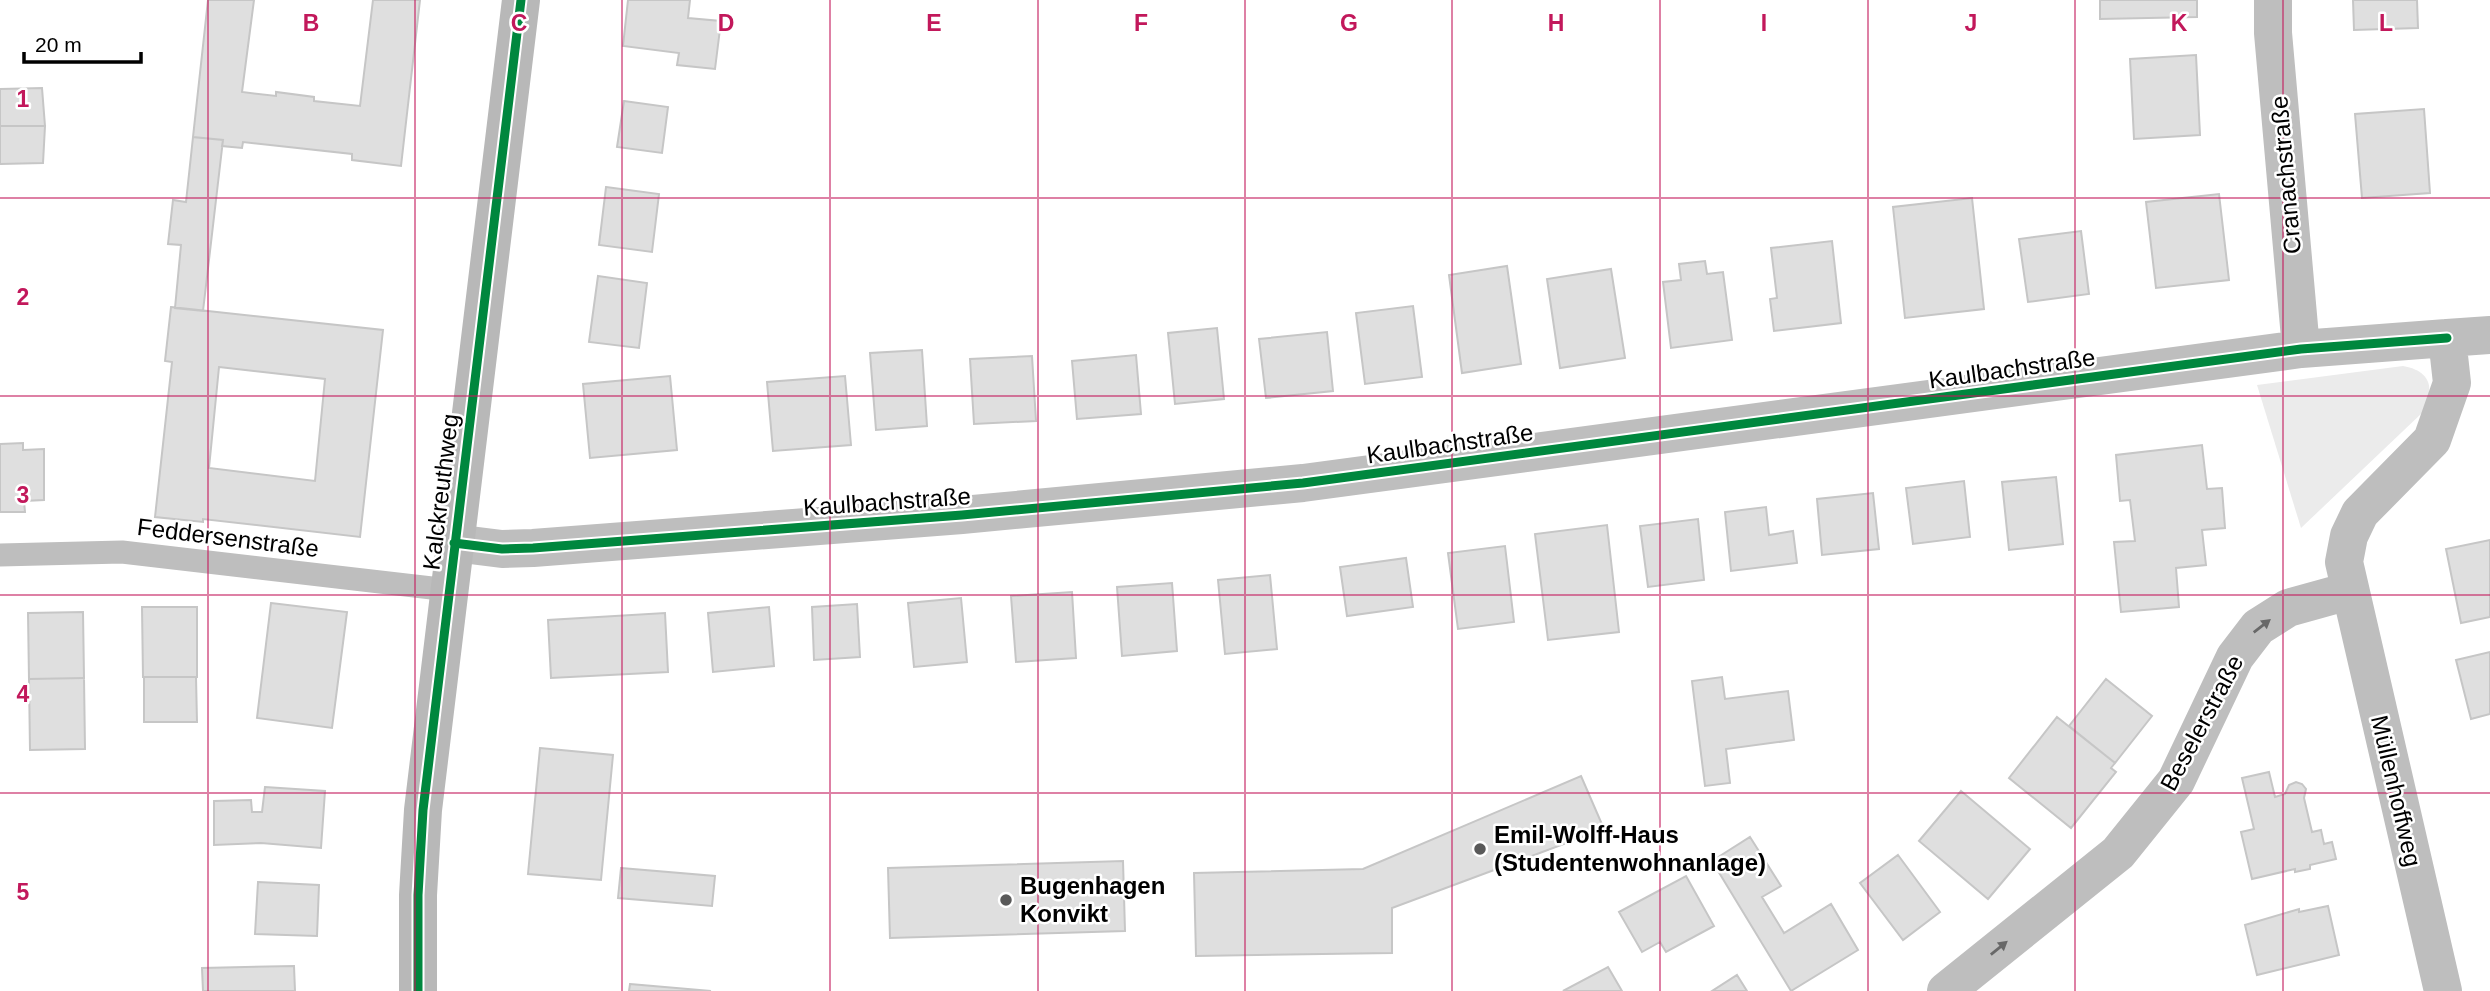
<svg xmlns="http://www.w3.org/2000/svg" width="2490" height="991" font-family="Helvetica,sans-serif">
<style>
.green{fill:#ebebeb}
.building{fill:#dfdfdf;stroke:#c6c6c6;stroke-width:2;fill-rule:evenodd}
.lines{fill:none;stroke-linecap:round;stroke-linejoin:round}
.lane{stroke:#bebebe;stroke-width:23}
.street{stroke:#bebebe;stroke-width:38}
.secondary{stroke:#b8b8b8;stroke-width:38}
.cycleway-casing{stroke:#fff;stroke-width:13}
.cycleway{stroke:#00873e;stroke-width:9}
.oneway{fill:#686868}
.grid{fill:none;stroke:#c2185b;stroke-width:2;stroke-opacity:0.55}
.poi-dot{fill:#595959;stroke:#fff;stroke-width:2.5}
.labels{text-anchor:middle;stroke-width:5;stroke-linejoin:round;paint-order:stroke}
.street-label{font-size:24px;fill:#000;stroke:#fff}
.poi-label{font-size:24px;font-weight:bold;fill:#000;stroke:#fff;text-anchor:start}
.grid-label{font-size:23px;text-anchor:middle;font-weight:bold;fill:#c2185b;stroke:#fff;stroke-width:5;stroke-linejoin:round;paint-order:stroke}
</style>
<rect width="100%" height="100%" fill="#fff"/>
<!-- green -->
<path class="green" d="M2403,366C2432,371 2435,390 2422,413L2301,528L2257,385Z"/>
<!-- building -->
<path class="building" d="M208,0H254L242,92L276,96V92L314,97V101L360,106L373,0H420L401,166L352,160V154L243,142L242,148L222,146L223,140L193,137Z
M628,0H690L688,18L721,21L715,69L677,65L679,53L623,46Z
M2100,0H2197V17L2100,19Z
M2353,0H2417L2418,28L2354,30Z
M2196,55L2200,135L2134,139L2130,59Z
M42,88L45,126H0V89Z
M624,101L668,107L662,153L617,147Z
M2424,109L2430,193L2362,198L2355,114Z
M0,126H45L43,163L0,164Z
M193,137L223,140L203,311L175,308L181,245L168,244L173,200L186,202Z
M606,187L659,194L652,252L599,245Z
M2219,194L2229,280L2156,288L2146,202Z
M1972,198L1984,309L1905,318L1893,207Z
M2081,231L2089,294L2028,302L2019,239Z
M1832,241L1841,323L1774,331L1770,299L1777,298L1771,248Z
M1705,261L1707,274L1723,272L1732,340L1671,348L1663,282L1681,280L1679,264Z
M1507,266L1521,364L1462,373L1449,275Z
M1611,269L1625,358L1560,368L1547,279Z
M598,276L647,283L639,348L589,342Z
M1413,306L1422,377L1365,384L1356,313Z
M171,307L383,330L360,537L203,519V522L155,517L172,362L165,361ZM219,367L325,379L315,481L209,468Z
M1217,328L1224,399L1175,404L1168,333Z
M1327,332L1333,391L1266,398L1259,339Z
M922,350L927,426L876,430L870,353Z
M1136,355L1141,414L1077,419L1072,361Z
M1032,356L1036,421L974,424L970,359Z
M670,376L677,450L590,458L583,384Z
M845,376L851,445L773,451L767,382Z
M23,443V450L44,449V500L24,501L25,512H0V444Z
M2202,445L2207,489L2222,488L2225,528L2202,530L2206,565L2176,568L2179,607L2121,612L2114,542L2135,541L2130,500L2120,501L2116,455Z
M2056,477L2063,544L2009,550L2002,482Z
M1964,481L1970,537L1913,544L1906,488Z
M1873,493L1879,549L1822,555L1817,499Z
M1766,507L1769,535L1793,531L1797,563L1731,571L1725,512Z
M1698,519L1704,580L1648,587L1640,526Z
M1607,525L1619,632L1548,640L1535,534Z
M2490,540V617L2461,623L2446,549Z
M1505,546L1514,622L1458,629L1448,553Z
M1406,558L1413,607L1347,616L1340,567Z
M1270,575L1277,649L1225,654L1218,580Z
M1172,583L1177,651L1122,656L1117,587Z
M1072,592L1076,658L1016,662L1011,596Z
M961,598L967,662L914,667L908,603Z
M271,603L347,612L332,728L257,718Z
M857,604L860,657L814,660L812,607Z
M142,607H197V677H143Z
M769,607L774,666L713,672L708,613Z
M83,612L84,678L29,679L28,613Z
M665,613L668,672L551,678L548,620Z
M2490,652V714L2471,719L2456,660Z
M144,677H196L197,722H144Z
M1722,677L1725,699L1788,691L1794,740L1726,749L1730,783L1705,786L1692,681Z
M84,678L85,749L30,750L29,679Z
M2106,679L2152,716L2115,763L2069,726Z
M2057,717L2115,763L2111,768L2116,772L2071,828L2009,778Z
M540,748L613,755L601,880L528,874Z
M2269,772L2275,797L2285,794L2289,785L2296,782L2302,784L2306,789L2304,798L2312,832L2321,830L2324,844L2332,842L2336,859L2310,865V869L2295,872V869L2252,879L2241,832L2254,829L2242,778Z
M1581,776L1604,829L1392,908V953L1196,956L1194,873L1363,869Z
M265,787L325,791L321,848L261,843L214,845V801L251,800L252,812H262Z
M1961,791L2030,849L1988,899L1919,841Z
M1750,837L1781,886L1762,897L1784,933L1831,904L1858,950L1791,991L1712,861Z
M1898,855L1940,912L1903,940L1860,883Z
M1123,861L1125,931L890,938L888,868Z
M621,868L715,876L712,906L618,898Z
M1686,876L1714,926L1666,952L1660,942L1642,952L1619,912Z
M258,882L319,885L317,936L255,934Z
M2328,906L2339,955L2257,975L2245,925L2299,909V912Z
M294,966L295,991H203L202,968Z
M1608,967L1622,991H1563Z
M1737,975L1747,991H1712Z
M630,984L711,991H629Z"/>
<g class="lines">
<!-- lane -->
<path class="lane" d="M0,555L122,552L449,590"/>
<!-- street -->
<path class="street" d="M2273,0V33L2301,349
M454,543L502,549L533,548L962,515L1303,483L2301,349L2447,338
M1946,991L2118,853L2176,781L2235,657L2258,627L2288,608L2349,591
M2443,991L2344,562L2349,536L2360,513L2432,440L2452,383L2447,338L2490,335"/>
<!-- secondary -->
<path class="secondary" d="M418,991V895L423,810L521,0"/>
<defs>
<path id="cycleway" d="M454,543L502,549L533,548L962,515L1303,483L2301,349L2447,338
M418,991V895L423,810L521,0"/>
</defs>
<!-- cycleway casing -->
<use href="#cycleway" class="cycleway-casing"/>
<!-- cycleway -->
<use href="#cycleway" class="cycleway"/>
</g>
<!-- one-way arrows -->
<defs><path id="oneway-solid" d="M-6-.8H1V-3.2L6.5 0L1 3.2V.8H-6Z" transform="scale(1.75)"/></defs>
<g class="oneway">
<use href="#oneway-solid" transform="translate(2262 626) rotate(-38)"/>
<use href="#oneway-solid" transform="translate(1999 948) rotate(-39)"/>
</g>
<!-- grid -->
<path class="grid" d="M208,0V991M415,0V991M622,0V991M830,0V991M1038,0V991M1245,0V991M1452,0V991M1660,0V991M1868,0V991M2075,0V991M2283,0V991M0,198H2490M0,396H2490M0,595H2490M0,793H2490"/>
<!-- markers -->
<g class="poi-dot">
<circle cx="1480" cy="849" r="7"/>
<circle cx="1006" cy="900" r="7"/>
</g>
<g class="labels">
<!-- street labels -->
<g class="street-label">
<text transform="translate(2286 175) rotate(-95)" y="8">Cranachstraße</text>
<text transform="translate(2012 369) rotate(-8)" y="8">Kaulbachstraße</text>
<text transform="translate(1450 444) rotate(-8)" y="8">Kaulbachstraße</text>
<text transform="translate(441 492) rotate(-83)" y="8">Kalckreuthweg</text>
<text transform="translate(887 502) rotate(-4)" y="8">Kaulbachstraße</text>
<text transform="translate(228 538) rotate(7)" y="8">Feddersenstraße</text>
<text transform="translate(2202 723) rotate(-62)" y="8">Beselerstraße</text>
<text transform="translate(2396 791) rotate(77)" y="8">Müllenhoffweg</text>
</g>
<!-- poi labels -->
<g class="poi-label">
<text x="1494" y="843">Emil-Wolff-Haus<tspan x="1494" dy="28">(Studentenwohnanlage)</tspan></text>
<text x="1020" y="894">Bugenhagen<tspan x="1020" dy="28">Konvikt</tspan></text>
</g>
</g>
<g class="grid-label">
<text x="311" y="31">B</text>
<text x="519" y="31">C</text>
<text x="726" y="31">D</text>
<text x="934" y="31">E</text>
<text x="1141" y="31">F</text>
<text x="1349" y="31">G</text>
<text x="1556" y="31">H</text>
<text x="1764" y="31">I</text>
<text x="1971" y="31">J</text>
<text x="2179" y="31">K</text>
<text x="2386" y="31">L</text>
<text x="23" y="107">1</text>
<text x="23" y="305">2</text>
<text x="23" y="503">3</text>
<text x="23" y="702">4</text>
<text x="23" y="900">5</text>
</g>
<!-- scale -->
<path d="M24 52v10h117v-10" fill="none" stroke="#000000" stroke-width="3.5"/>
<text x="35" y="52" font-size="21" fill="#000000" stroke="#ffffff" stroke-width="5" paint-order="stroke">20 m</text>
</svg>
